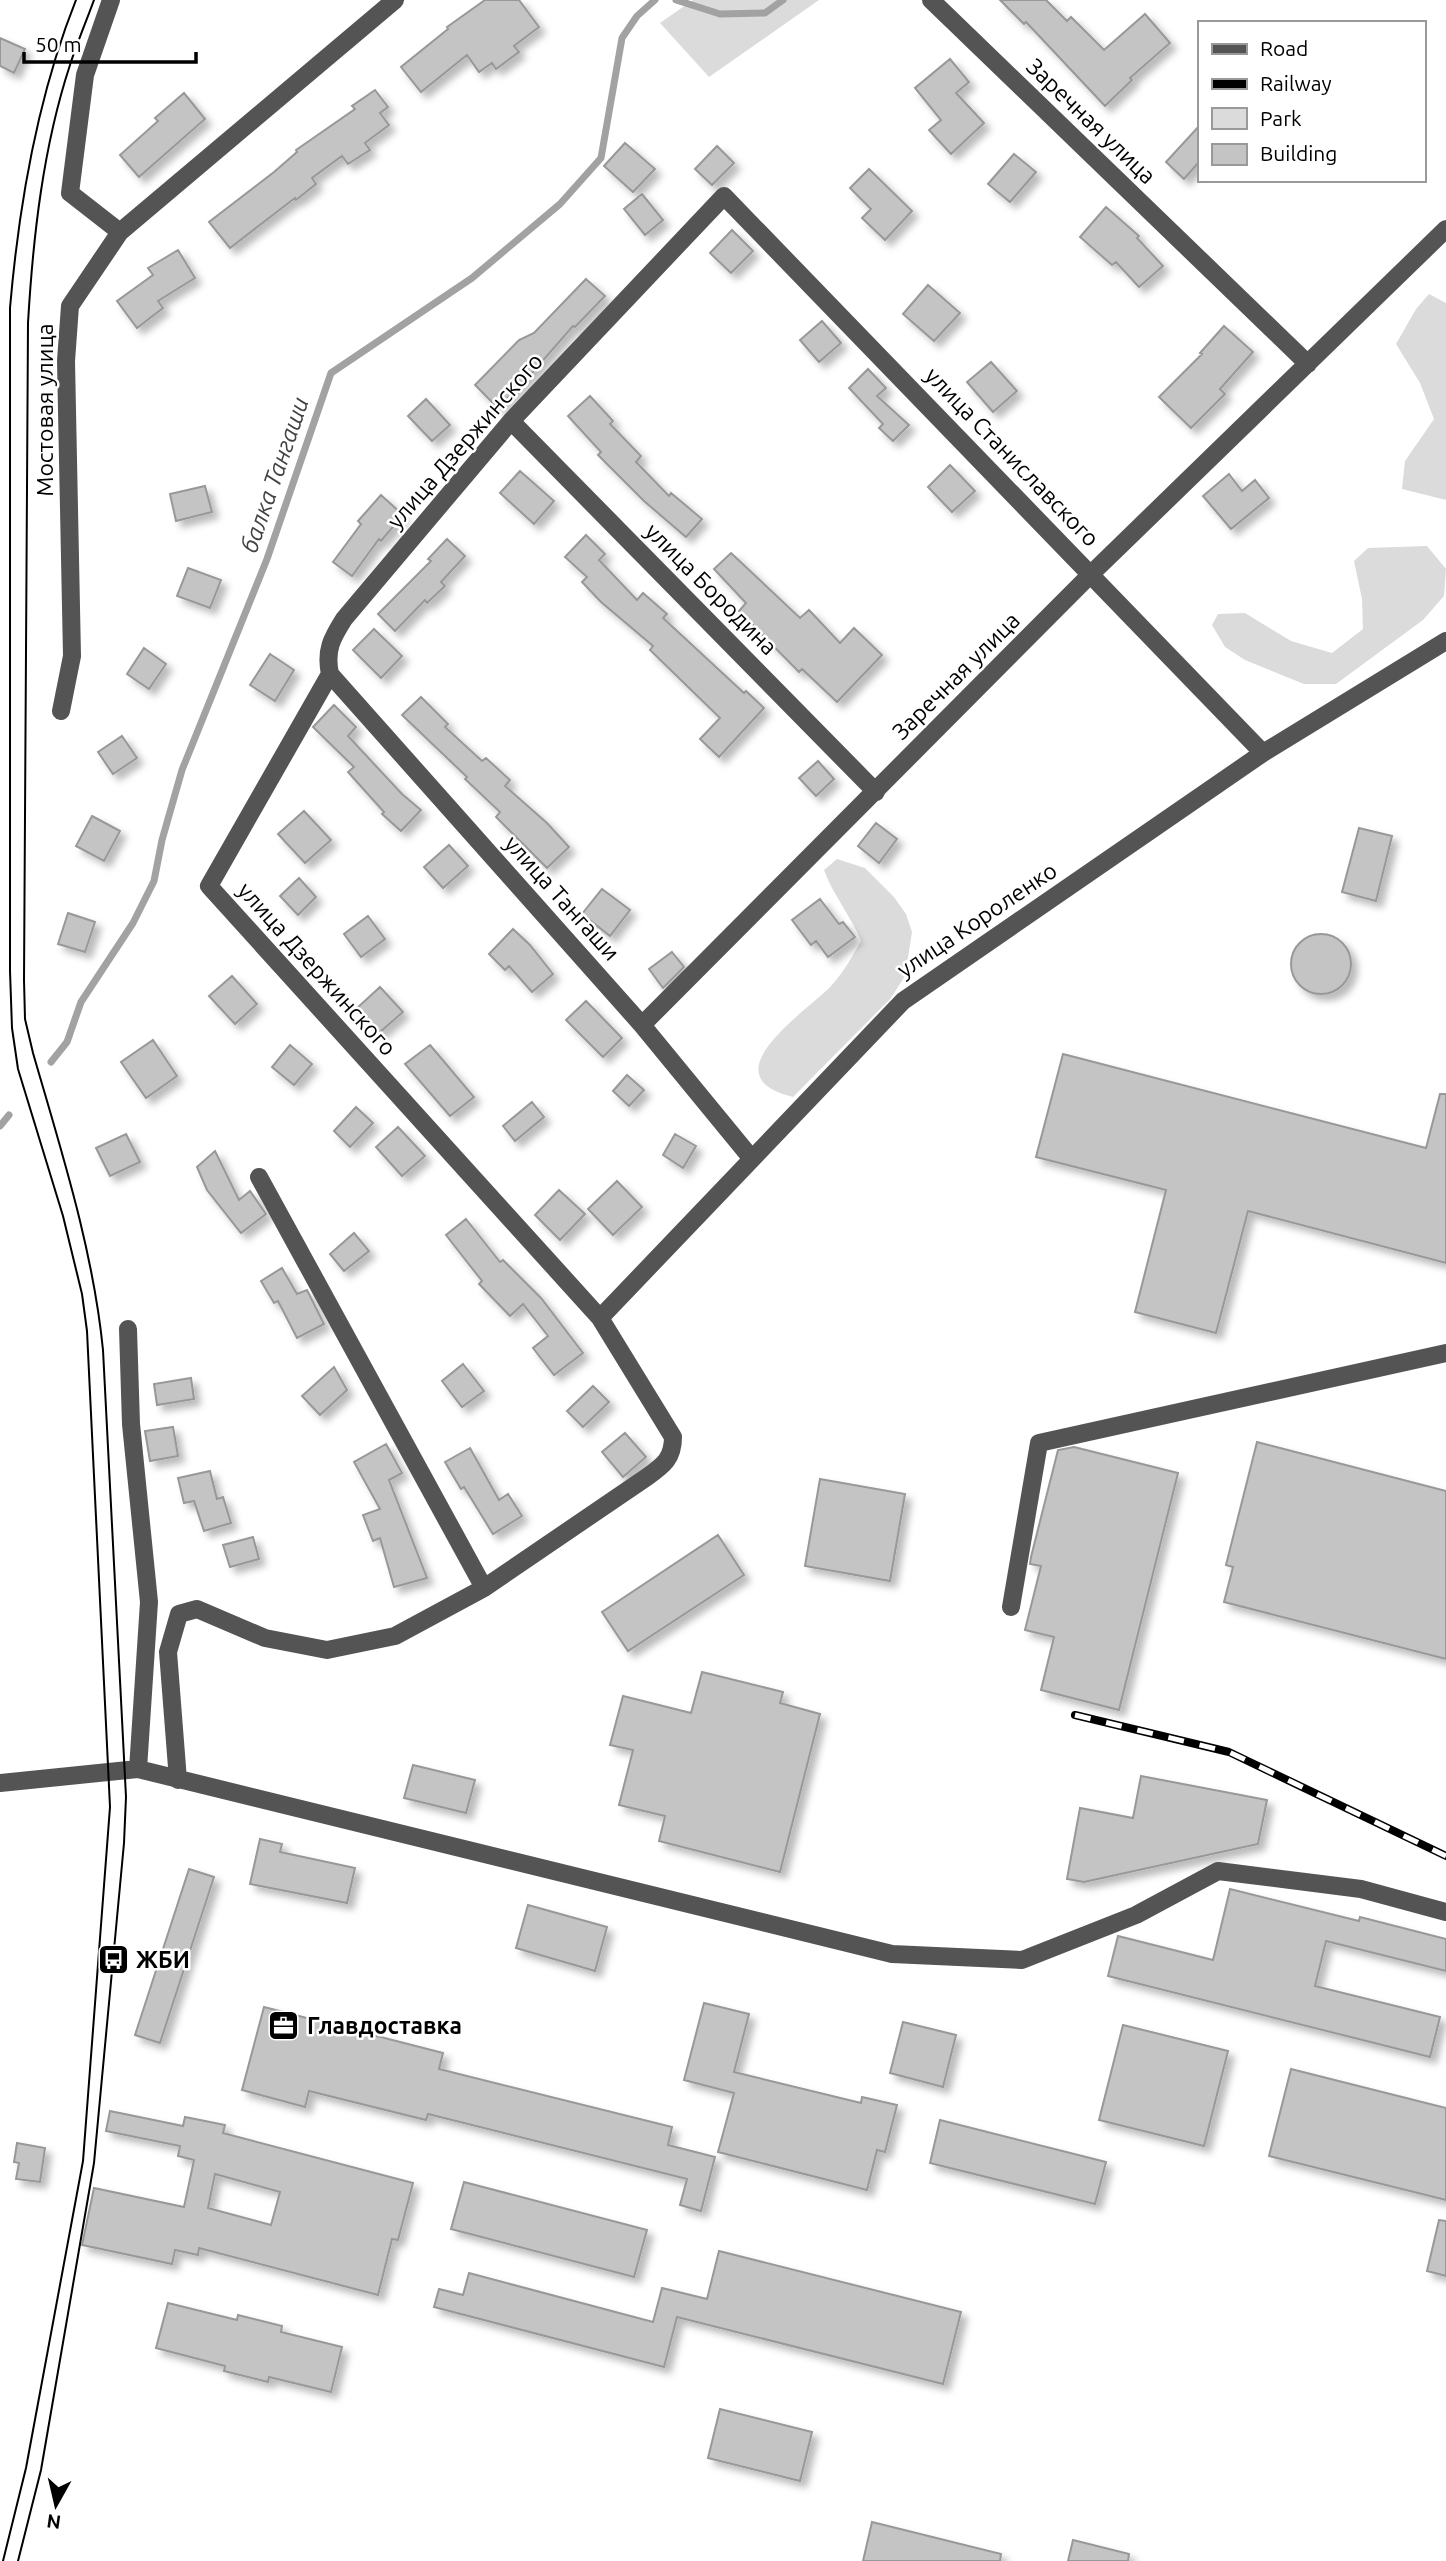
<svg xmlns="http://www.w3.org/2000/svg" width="1446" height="2561" font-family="Ubuntu,sans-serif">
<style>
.green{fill:#dbdbdb}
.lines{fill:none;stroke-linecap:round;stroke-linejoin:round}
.stream{stroke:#a2a2a2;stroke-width:7}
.building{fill:#c4c4c4;stroke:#989898;stroke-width:2;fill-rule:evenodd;filter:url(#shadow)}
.minor{stroke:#545454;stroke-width:18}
.tram{stroke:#000;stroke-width:2}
.rail-casing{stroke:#000;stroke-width:8}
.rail{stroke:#fff;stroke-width:5;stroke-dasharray:16;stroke-linecap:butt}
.labels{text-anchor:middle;stroke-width:5;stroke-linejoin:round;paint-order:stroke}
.street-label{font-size:23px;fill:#000;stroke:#fff}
.poi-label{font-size:23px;font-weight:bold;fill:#000;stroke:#fff;text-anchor:start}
.water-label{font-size:24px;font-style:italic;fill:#434343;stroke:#fff}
</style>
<defs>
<filter id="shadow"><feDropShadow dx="6" dy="6" stdDeviation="3.5" flood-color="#0004"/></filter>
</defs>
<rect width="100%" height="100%" fill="#fff"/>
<!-- green -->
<path class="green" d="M693,0H819L709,77L660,23Z
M1429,294L1446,303V500L1402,489L1405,461L1434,419L1420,383L1396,344L1416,309Z
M1427,546L1446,569L1444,596L1423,620L1336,684H1304L1245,660L1225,647L1212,625L1218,614L1245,613L1291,641L1332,653L1363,629L1362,599L1354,561L1368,548Z
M837,859L865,868L894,897L906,914L912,932L905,976L891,998L793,1097C707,1076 805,1013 831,986C844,972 852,957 861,941C851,916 833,895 824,870Z"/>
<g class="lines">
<!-- stream -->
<path class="stream" d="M676,0L720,14L765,13L783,0
M51,1062L67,1042L81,1002L133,923L154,881L162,840L182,770L267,559L331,373L472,278L560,204L601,158L622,38L637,16L655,0
M0,1126L9,1115"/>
</g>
<!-- building -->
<path class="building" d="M485,0H519L539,27L514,46L519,52L496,69L492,63L479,72L467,55L421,92L401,67L448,29L447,27Z
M1000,0H1046L1067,21L1071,17L1104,50L1145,14L1170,43L1130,78L1132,80L1105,106L1026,22L1024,24Z
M0,38L25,49L14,73L0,66Z
M950,59L969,82L956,93L984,123L951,154L929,130L941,120L915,88Z
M375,90L388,107L380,113L389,125L365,143L370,150L348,164L342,156L312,178L316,184L296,200L295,198L230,248L209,222L274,172L297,152L296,150L355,109L352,106Z
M184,93L205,119L139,177L120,155L158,121L155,118Z
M1199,126V162L1184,179L1166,162Z
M625,143L655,169L633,192L604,166Z
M717,146L734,163L712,185L695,169Z
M1014,154L1036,172L1010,202L988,184Z
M869,169L912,211L885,240L862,218L871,209L850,188Z
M642,194L663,220L645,235L624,209Z
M1106,207L1139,236L1137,238L1163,266L1139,287L1116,262L1112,265L1080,237Z
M732,230L753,251L731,273L710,253Z
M178,250L195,278L158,301L163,308L137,328L117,301L153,275L148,268Z
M586,279L605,296L575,327L573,326L532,373L498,408L475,385L519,340L534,333Z
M928,285L960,313L934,341L903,314Z
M822,321L841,343L819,362L800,340Z
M1224,326L1253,352L1220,389L1225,394L1191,428L1159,397L1202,354L1200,353Z
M991,362L1017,391L993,412L967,382Z
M868,369L886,388L877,396L909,425L893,441L879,428L883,424L849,388Z
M590,396L613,421L610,424L641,456L636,462L669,496L671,493L702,519L686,537L644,501L598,455L601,452L568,416Z
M426,399L450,425L432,441L408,416Z
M950,465L975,491L952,512L928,487Z
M520,471L554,501L534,524L500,493Z
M1229,474L1242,491L1255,480L1269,498L1231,529L1203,496Z
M205,486L212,512L176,521L170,494Z
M381,495L403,515L381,541L379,539L352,576L333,562L361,524L358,521Z
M586,535L605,554L599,560L637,600L643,593L667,614L663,618L744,693L746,691L764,708L719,757L700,739L720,718L650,650L653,646L601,602L582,582L587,577L565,557Z
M447,539L465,556L441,582L445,586L427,603L425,600L395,631L378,614L431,561L428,559Z
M731,553L800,618L809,610L840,643L854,628L882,655L837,702L802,669L799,672L739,611L746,603L714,569Z
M188,568L221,580L210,608L177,596Z
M374,629L402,656L381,678L353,650Z
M144,648L166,664L149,689L127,674Z
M270,654L294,670L275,701L250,685Z
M421,697L448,724L445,727L482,761L486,758L510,780L505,786L547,823L569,847L547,868L496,817L500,812L465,779L467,777L402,715Z
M334,705L356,727L348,736L402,794L421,810L401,831L382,814L384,812L348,772L354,767L313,727Z
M122,736L137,758L113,774L98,752Z
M818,761L834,779L816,796L799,778Z
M304,811L331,840L305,863L278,834Z
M92,816L120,831L104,861L76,846Z
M876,823L897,839L879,863L858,846Z
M1359,828L1392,836L1376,901L1342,892Z
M449,845L468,866L443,888L424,867Z
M299,878L316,897L298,915L280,896Z
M602,889L630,910L610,936L582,914Z
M820,899L839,924L843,922L855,937L828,957L816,941L811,945L792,920Z
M68,913L95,922L85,952L58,944Z
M368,916L385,939L361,957L344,934Z
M513,929L530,945L553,974L532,992L509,966L505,970L489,954Z
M1291 964a30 30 0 1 1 60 0a30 30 0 1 1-60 0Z
M672,952L684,967L663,988L649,969Z
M232,976L257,1004L235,1024L209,996Z
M380,987L403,1012L379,1033L357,1008Z
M586,1001L622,1038L603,1057L566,1020Z
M153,1040L177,1076L146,1098L121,1062Z
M290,1045L312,1064L294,1085L272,1067Z
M430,1045L474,1097L450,1116L405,1064Z
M1063,1054L1426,1148L1440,1094H1446V1263L1248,1211L1216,1333L1135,1312L1166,1190L1036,1157Z
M627,1075L644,1090L629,1106L613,1091Z
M532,1102L544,1117L515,1141L503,1126Z
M356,1107L373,1123L350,1147L334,1131Z
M398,1127L425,1156L402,1176L376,1147Z
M126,1134L140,1162L110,1176L96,1148Z
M675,1134L696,1146L683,1168L663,1155Z
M215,1151L239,1200L250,1191L266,1214L241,1233L207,1190L197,1167Z
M617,1181L642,1207L613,1235L588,1209Z
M559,1190L585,1214L560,1240L535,1215Z
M466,1219L500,1262L503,1260L541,1298L583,1353L554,1375L533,1348L548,1336L523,1304L510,1316L479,1284L482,1281L446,1235Z
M354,1233L369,1251L344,1271L330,1254Z
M282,1268L297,1294L307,1290L324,1324L297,1338L278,1301L274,1303L261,1281Z
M463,1364L484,1391L462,1407L442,1381Z
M334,1367L347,1390L320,1415L302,1396Z
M191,1378L194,1399L157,1405L154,1384Z
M593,1386L609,1402L583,1427L567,1411Z
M173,1427L178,1456L150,1461L145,1431Z
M625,1433L646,1457L623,1477L602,1452Z
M1257,1442L1446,1491V1659L1224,1602L1233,1567L1226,1565Z
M386,1444L402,1473L389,1480L427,1578L394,1587L380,1538L373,1541L363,1515L380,1509L354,1462Z
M1074,1447L1178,1473L1119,1710L1041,1690L1054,1637L1025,1630L1041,1566L1030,1564L1031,1557L1058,1450Z
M470,1448L499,1500L508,1494L522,1516L493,1534L464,1487L461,1489L445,1462Z
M210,1471L217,1499L223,1497L231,1523L204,1531L194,1501L184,1503L178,1478Z
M820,1479L905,1494L890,1581L805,1566Z
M718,1535L744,1575L628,1651L602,1612Z
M253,1537L259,1559L230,1567L223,1545Z
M702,1672L783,1692L780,1703L820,1714L780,1872L659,1841L665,1816L619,1805L633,1750L610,1745L623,1696L691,1713Z
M413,1765L475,1780L466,1813L404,1798Z
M1141,1776L1267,1800L1258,1844L1084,1882L1067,1879L1080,1808L1133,1818Z
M260,1839L282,1844L280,1852L355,1868L347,1903L250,1884Z
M189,1869L214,1877L160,2043L135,2035Z
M1230,1889L1359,1921L1360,1917L1446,1939V1971L1326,1941L1315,1986L1440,2017L1430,2057L1108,1976L1118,1936L1213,1960Z
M528,1905L607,1927L595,1971L516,1948Z
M704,2003L749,2014L734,2072L861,2103L862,2097L897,2105L885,2152L877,2150L867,2190L718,2152L734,2093L684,2080Z
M264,2007L443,2053L439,2069L672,2127L668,2145L715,2157L701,2211L680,2205L687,2179L428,2114L426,2120L309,2091L305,2107L242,2090Z
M903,2022L956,2035L943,2087L890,2073Z
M1123,2025L1228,2051L1204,2146L1099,2120Z
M1291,2069L1446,2108V2200L1269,2156Z
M110,2111L183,2126L185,2117L225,2125L223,2133L413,2183L398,2240L392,2239L378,2295L199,2248L198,2255L175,2250L172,2264L82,2245L94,2188L184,2207L194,2160L178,2156L180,2146L106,2131ZM215,2174L280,2192L271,2225L208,2208Z
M940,2120L1106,2162L1095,2204L930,2163Z
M17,2143L45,2148L40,2182L16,2179L19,2163L14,2162Z
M464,2182L647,2230L634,2277L451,2229Z
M1439,2220L1446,2221V2276L1427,2271Z
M719,2251L961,2312L943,2384L677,2317L664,2367L434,2307L439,2289L463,2295L469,2273L653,2322L662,2288L707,2299Z
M168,2303L237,2320L238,2315L282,2326L281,2332L342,2347L331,2392L269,2377L268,2382L224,2371L225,2366L156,2348Z
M720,2409L812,2432L800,2481L708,2458Z
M872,2522L1001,2554L1000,2561H863Z
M1073,2540L1129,2554L1128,2561H1068Z"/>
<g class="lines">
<!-- minor -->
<path class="minor" d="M111,0L85,75L70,193L120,232
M931,0L1308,364
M511,421L876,792
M330,674L642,1025L752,1159
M61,711L72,656L66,361L70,306L120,232L395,0
M642,1025L1091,574L1446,229
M259,1177L484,1588
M600,1318L903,1001L1263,753L1446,641
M128,1329L131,1424L149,1602L138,1769
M1011,1607L1039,1443L1446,1353
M178,1780L168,1652L179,1614L197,1609L265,1638L327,1650L395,1636L484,1588L647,1477C664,1465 673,1458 673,1437L600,1318L209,886L330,674C325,650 332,638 344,619L511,421L724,196L1263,753
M0,1783L138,1769L892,1954L1022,1960L1136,1915L1218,1871L1361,1889L1446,1912"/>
<!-- tram -->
<path class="tram" d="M3,2561L26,2468L83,2161L110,1807L87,1331L82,1294L63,1216L18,1069L12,1028L10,971V308C19,203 37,98 76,0
M18,2561L41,2470L94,2163L124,1843L126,1797L103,1350C93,1249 61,1150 33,1053L25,1019L24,980L28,323C33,237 43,147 70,65C77,43 86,22 94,0"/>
<defs>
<path id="rail" d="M1075,1715L1229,1752L1446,1856"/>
</defs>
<!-- rail casing -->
<use href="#rail" class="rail-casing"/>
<!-- rail -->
<use href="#rail" class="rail"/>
</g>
<!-- icons -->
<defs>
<symbol id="bus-square" viewBox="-11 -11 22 22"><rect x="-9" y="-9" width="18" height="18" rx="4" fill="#000" stroke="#fff"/><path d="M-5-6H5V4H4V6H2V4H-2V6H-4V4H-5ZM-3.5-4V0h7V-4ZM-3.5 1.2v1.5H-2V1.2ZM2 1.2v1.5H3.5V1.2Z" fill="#fff"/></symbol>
<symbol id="office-square" viewBox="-11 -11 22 22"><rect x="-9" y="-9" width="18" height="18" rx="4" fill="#000" stroke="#fff"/><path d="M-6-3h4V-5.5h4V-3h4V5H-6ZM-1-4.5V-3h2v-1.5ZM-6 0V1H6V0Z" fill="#fff"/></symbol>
</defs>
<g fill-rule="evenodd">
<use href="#bus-square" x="96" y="1942" width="35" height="35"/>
<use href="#office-square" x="266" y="2008" width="35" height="35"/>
</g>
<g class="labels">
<!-- street labels -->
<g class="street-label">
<text transform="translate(1091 121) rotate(44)" y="8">Заречная улица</text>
<text transform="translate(45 410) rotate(-90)" y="8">Мостовая улица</text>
<text transform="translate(465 441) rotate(-49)" y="8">улица Дзержинского</text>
<text transform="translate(1012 457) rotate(46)" y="8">улица Станиславского</text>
<text transform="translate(711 589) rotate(45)" y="8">улица Бородина</text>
<text transform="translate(956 676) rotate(-45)" y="8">Заречная улица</text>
<text transform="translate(562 898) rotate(48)" y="8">улица Тангаши</text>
<text transform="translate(977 920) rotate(-34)" y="8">улица Короленко</text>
<text transform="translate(317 969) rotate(48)" y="8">улица Дзержинского</text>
</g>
<!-- poi labels -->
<g class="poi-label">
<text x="136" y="1968">ЖБИ</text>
<text x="307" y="2034">Главдоставка</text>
</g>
<!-- water labels -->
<g class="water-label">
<text transform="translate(275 475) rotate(-71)" y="8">балка Тангаши</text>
</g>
</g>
<!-- legend -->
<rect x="1198" y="21" width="228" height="161" fill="#ffffff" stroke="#999999" stroke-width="2"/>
<rect x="1212" y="44" width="35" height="10" fill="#545454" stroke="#999999" stroke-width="2"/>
<text x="1260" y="56" font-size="21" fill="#000000">Road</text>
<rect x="1212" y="79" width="35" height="10" fill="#000000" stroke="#999999" stroke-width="2"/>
<text x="1260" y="91" font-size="21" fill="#000000">Railway</text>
<rect x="1212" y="108" width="35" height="21" fill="#dbdbdb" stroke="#999999" stroke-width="2"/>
<text x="1260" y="126" font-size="21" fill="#000000">Park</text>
<rect x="1212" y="144" width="35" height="21" fill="#c4c4c4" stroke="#999999" stroke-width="2"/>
<text x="1260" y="161" font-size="21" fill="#000000">Building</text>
<!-- north arrow -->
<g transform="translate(56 2505) rotate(188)" stroke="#ffffff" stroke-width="5" paint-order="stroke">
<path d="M0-5L12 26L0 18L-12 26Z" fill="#000000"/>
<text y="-10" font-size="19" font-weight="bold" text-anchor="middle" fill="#000000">N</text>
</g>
<!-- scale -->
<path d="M24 52v10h172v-10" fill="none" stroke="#000000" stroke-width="3.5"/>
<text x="35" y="52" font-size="21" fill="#000000" stroke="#ffffff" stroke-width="5" paint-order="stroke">50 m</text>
</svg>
